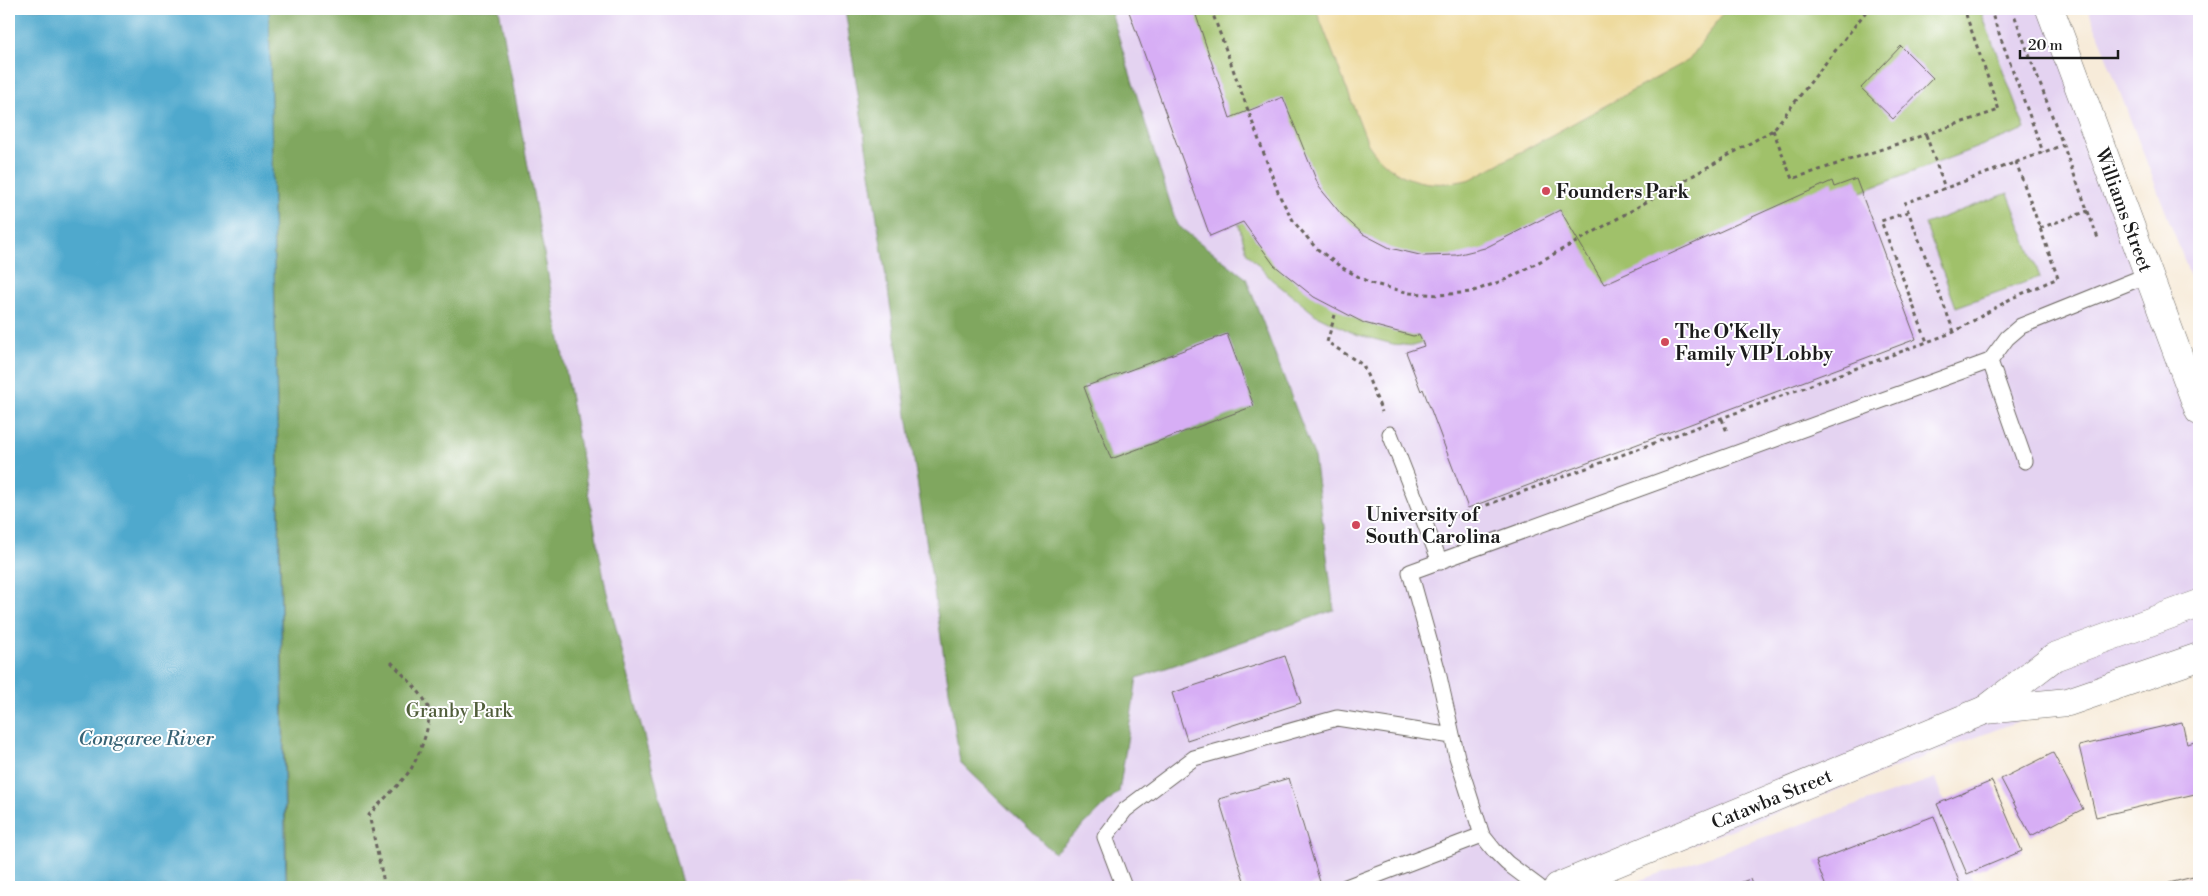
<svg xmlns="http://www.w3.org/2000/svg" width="2208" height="896" font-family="'Libre Bodoni',serif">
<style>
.built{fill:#e4d3f1}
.green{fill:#a0c16a;stroke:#5e6e43}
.forest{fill:#80a75e;stroke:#4e623d}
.sand{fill:#eeda9e;stroke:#857b5d}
.water{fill:#50a9cd;stroke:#366274}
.building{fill:#d7aef5}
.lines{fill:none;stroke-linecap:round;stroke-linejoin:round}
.service-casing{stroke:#69645e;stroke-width:17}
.minor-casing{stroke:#69645e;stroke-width:29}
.path{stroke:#69645e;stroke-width:3;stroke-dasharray:4 4;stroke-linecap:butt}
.service{stroke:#fff;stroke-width:15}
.minor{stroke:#fff;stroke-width:28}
.poi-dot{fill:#d1495b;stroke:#fff;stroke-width:2}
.labels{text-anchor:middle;stroke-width:4;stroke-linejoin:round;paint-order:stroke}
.poi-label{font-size:19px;font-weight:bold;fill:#1c1c1c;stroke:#fff;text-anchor:start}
.street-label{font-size:19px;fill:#1c1c1c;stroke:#fff}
.park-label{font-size:19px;fill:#515e3b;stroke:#fff}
.water-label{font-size:20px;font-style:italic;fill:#366274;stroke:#fff}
</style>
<rect width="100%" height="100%" fill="#fff"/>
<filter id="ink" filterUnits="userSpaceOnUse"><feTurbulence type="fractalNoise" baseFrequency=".02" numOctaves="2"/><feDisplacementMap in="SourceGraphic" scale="10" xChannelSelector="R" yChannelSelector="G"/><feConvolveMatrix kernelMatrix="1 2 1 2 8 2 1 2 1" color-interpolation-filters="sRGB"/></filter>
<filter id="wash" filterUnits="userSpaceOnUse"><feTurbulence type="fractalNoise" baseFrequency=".0096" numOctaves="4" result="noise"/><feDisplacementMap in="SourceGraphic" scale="20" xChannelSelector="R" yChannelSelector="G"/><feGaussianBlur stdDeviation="1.12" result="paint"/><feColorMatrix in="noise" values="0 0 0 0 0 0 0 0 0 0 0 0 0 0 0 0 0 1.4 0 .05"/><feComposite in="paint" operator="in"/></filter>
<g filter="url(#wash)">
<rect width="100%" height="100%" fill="#f7ebd9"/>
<!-- built -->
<path class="built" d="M456,9H2051L2199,398V653L1580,887H553Z
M2088,9H2199V302L2183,257Z
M1935,778L1975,887H1620Z"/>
<!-- green -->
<path class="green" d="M1176,9H1980L2025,129L1517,324L1442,336L1414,346L1393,344L1355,334L1316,315L1271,279L1247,253Z
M2008,193L2040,277L1956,307L1925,224Z"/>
<!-- forest -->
<path class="forest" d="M269,9H499L606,589L683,887H287Z
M845,9H1110L1177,225L1246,278L1314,456L1334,610L1137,678L1119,792L1054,853L960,762Z"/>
<!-- sand -->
<path class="sand" d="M1316,9H1726L1689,60L1471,179C1428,190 1393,181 1368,144Z"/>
<!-- water -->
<path class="water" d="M9,9H269L286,887H9Z"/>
<g id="blocks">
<!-- building -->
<path class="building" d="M1128,9H1194L1230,118L1283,97L1319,187L1341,214L1363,234L1390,248L1424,256L1456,255L1485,248L1560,210L1604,284L1832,181L1834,187L1856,179L1916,339L1468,508L1423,389L1421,391L1406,352L1424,346L1419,335L1413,336L1364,323L1314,297L1274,265L1243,222L1210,236Z
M1901,46L1933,78L1893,119L1861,88Z
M1227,334L1254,406L1111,459L1084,387Z
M1285,656L1301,703L1187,740L1172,693Z
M2182,722L2187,744L2199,741V793L2096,817L2079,746Z
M2053,753L2083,809L2031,836L2001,779Z
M1289,778L1320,882L1303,887H1246L1219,799Z
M1992,781L2022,851L1967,874L1937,804Z
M1934,816L1961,887H1826L1816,861Z
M2193,877L2196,887H2153Z
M1750,879L1753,887H1729Z"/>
</g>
</g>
<g filter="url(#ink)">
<use href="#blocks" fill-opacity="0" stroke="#69645e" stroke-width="1"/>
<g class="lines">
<defs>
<path id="service" d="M1990,361L2025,461
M1390,434L1440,562
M1124,887L1105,837L1125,810L1194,758L1337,718L1452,736
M1346,887L1482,835
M1539,887L1507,863L1494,850L1482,835L1457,757L1438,672L1410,572L1990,361L2007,338L2021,326L2150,274"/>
<g id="minor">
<path id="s1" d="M2050,9L2199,411"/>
<path d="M1985,710L2068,702L2199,657"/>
<path id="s2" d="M1558,887L1985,710L2054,657L2199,604"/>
</g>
</defs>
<!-- service casing -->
<use href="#service" class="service-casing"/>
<!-- minor casing -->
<use href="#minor" class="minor-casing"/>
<!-- path -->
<path class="path" d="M1211,9L1279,195L1294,222L1316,248L1341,267L1370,283L1410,293L1439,295L1471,292L1507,279L1578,241L1773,130L1868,9
M1990,9L2043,152
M2012,9L2099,241
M1773,130L1792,179L1999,110L1964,9
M1926,135L1945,188
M1908,212L1881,221L1927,342
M2040,228L2088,211
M1335,315L1327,342L1363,365L1382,412
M1954,332L1905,203L2063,145
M1722,419L1727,432
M1449,519L1954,332L2012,298L2058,278L2016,162
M385,887L369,815C382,800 400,785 411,769C419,755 433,722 428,707C423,693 401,673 391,662"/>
<!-- service -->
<use href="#service" class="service"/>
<!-- minor -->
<use href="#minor" class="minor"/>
</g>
</g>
<!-- markers -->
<g class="poi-dot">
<circle cx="1546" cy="191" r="5"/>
<circle cx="1665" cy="342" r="5"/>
<circle cx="1356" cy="525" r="5"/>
</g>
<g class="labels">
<!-- poi labels -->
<g class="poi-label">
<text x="1556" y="198">Founders Park</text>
<text x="1675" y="338">The O'Kelly<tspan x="1675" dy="22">Family VIP Lobby</tspan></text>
<text x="1366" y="521">University of<tspan x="1366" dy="22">South Carolina</tspan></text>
</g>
<!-- street labels -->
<g class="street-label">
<text dy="7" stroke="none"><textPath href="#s1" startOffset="214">Williams Street</textPath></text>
<text dy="7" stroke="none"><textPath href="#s2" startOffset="231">Catawba Street</textPath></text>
</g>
<!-- park labels -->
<g class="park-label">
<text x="459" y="717">Granby Park</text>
</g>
<!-- water labels -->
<g class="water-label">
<text x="146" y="745">Congaree River</text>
</g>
</g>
<!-- margin -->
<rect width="2208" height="896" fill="none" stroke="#fff" stroke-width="30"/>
<!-- scale -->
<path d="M2020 50v8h98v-8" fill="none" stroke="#1c1c1c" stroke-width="2.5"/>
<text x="2028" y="50" font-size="15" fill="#1c1c1c" stroke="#ffffff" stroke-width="4" paint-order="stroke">20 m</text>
</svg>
